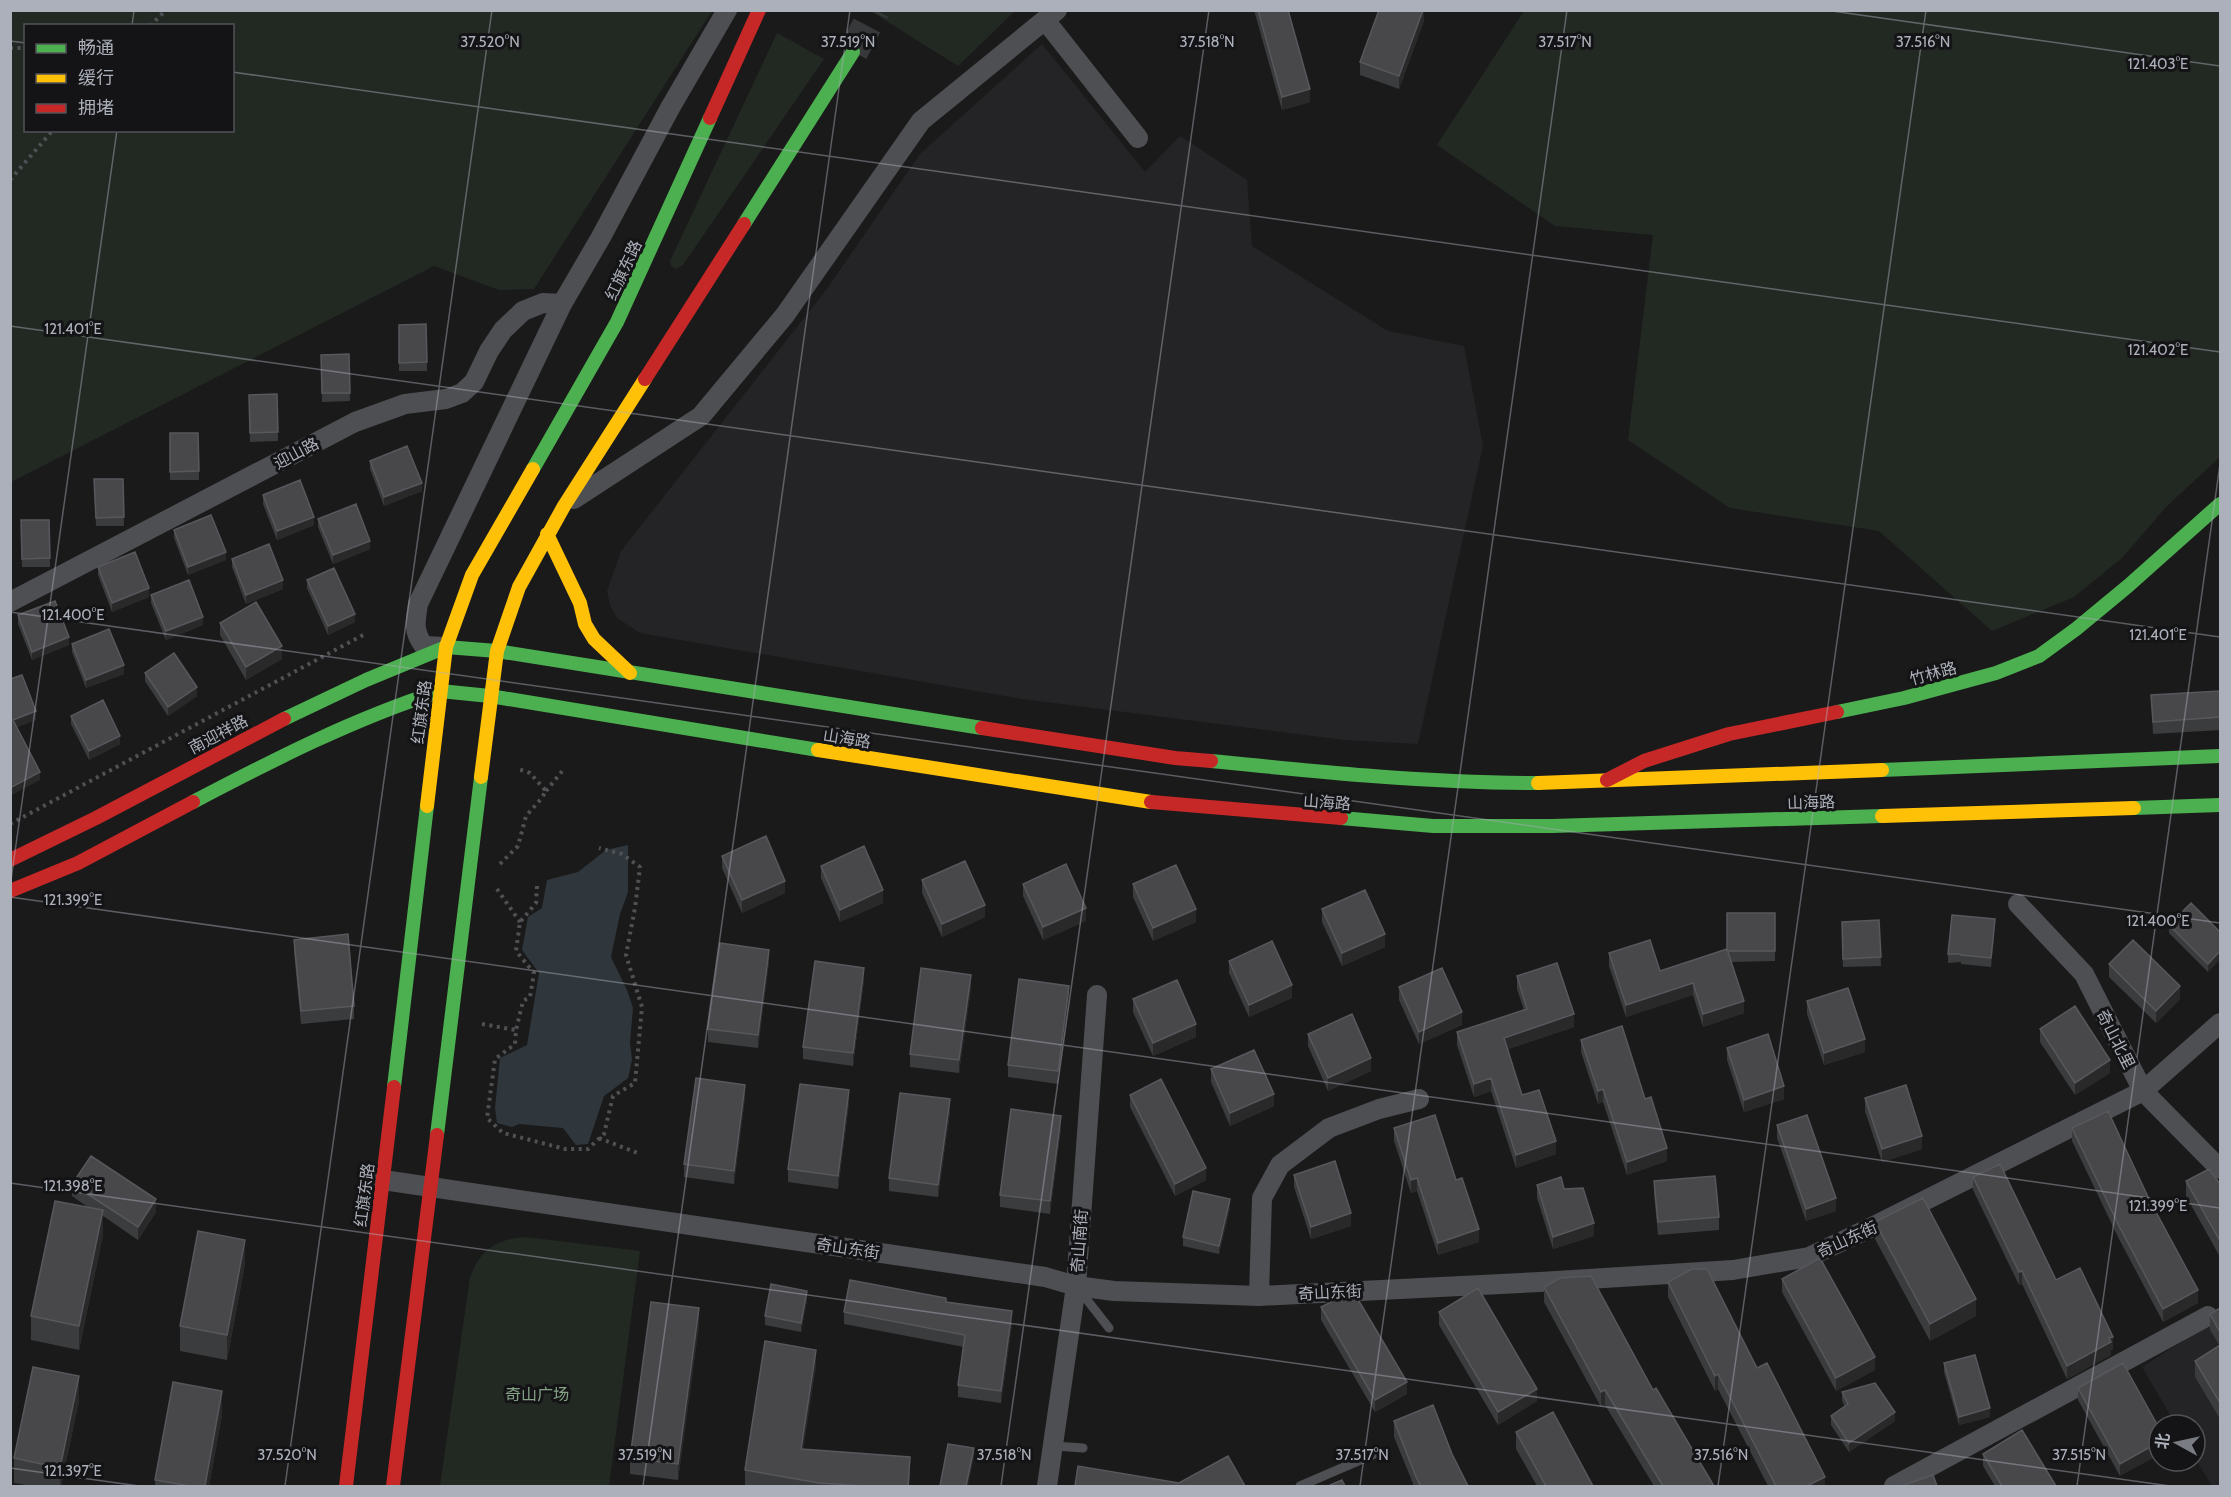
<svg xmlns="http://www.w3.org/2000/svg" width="2231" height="1497" font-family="Cabin,'Noto Sans SC',sans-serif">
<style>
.built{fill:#242426}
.green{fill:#222923;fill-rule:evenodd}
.water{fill:#2f373d}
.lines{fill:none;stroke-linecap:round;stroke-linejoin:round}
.primary-tunnel{stroke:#37383a;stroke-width:30;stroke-dasharray:30 15;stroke-linecap:butt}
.path{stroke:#505154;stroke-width:4;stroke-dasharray:3 4.5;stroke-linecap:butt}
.lane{stroke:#4e4f53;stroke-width:9}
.street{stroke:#4e4f53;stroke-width:20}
.fast{stroke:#4caf50;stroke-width:14}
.slow{stroke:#ffc107;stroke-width:14}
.jam{stroke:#c62828;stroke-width:14}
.wall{fill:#3b3c3d}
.shaded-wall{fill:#29292a}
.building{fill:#48484b;stroke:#57585c;stroke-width:1.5}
.ticks{fill:none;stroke:#acb0ba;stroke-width:1.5;stroke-opacity:0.45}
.labels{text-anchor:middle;stroke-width:6;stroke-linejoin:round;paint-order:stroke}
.street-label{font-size:16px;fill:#acb0ba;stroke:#141416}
.park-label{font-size:16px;fill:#84a386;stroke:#141416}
.ticks-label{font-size:15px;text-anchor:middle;fill:#acb0ba;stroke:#141416;stroke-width:6;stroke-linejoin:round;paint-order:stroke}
</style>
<rect width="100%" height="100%" fill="#1a1a1a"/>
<!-- built -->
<path class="built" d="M1042,44L1145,172L1180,136L1247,180L1252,246L1388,331L1464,346L1483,446L1418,744L1344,740L1022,699L640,633L617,618L610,605L607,591L621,551L826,290L920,154Z
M2220,1317V1486H2212L2195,1458V1425H2176L2142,1367Z"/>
<!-- green -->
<path class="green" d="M11,10H712V11L534,289L499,290L434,266L11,482ZM26,26H232V130H26Z
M870,11H1015L958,66Z
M1524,11H2220V457L2166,507L2122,558L2074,597L1992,631L1879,531L1730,508L1628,440L1653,235L1555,226L1437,145Z
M777,33L824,59L683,265L676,269L671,266L670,261Z
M526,1237L640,1251L609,1486H440L470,1277C481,1249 496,1239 526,1237Z"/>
<!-- water -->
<path class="water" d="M628,845V892L620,914L611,957L627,990L633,1008L630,1043L632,1060L628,1078L604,1096L588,1144L576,1145L563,1128L519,1124L512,1127L497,1123L495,1108L500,1058L527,1045L539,973L522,950L528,917L542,908L547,880L578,872L606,850Z"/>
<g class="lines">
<!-- primary-tunnel -->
<path class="primary-tunnel" d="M853,52L875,10"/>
<!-- path -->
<path class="path" d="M150,26L166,10
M10,48H26
M10,180L53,130
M546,791L564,769
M10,824L365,634
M500,864L518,846L526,816L541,799L546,791L530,773L518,769
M537,886L536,903L520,922L516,951L534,973L530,997L523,1001L516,1030L515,1044L495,1059L487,1118L503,1133L565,1149H588L604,1134L613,1096L635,1083L642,1007L626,955L635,908L640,867L622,854L599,848
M497,889L520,922
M482,1024L516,1030
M599,1138L640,1154"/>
<!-- lane -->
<path class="lane" d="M1077,1287L1109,1328
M1055,1446L1083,1448
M1300,1486L1379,1452"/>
<!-- street -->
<path class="street" d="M1045,20L1138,138
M574,499L701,416L785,315L921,121L1057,10
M10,602L355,422L405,404L446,399L462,393L474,382L489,351L503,330L523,311L543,303L562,304
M445,647L424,646C413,632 415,622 418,604L562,304L601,237L670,108L727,10
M2018,904L2084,974L2143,1091L2220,1169
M383,1180L1045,1277L1076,1286L1114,1291L1259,1296L1540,1282L1733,1270L1809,1257L1872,1227L2143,1091L2220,1023
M1259,1296L1262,1198L1280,1165L1329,1128L1379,1109L1419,1099
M1047,1486L1076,1286L1097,995
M1894,1486L2208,1316"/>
<!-- fast -->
<path class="fast" d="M744,224L853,52
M533,469L617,322L710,118
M446,647L497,651L982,728
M440,691L490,696L818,750
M1837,712L1904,698L1996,673L2039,656L2076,629L2128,586L2220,504
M284,719L366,680L446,647
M1211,761C1320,772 1428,783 1538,783
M1882,770L2220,756
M193,802C273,760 353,719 440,691
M2134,808L2220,805
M1341,818L1433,826H1552L1882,816
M394,1087L427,806
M437,1135L481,777"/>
<!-- slow -->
<path class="slow" d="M547,534L580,603L585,624L594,639L630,673
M818,750L1151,802
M481,777L497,651L519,587L564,506L645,379
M1538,783L1882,770
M427,806L446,647L472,575L533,469
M1882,816L2134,808"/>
<!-- jam -->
<path class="jam" d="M710,118L759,10
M645,379L744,224
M982,728L1175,758L1211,761
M1607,780L1644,761L1729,734L1837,712
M1151,802L1341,818
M10,860L96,818L284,719
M10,891L78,863L193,802
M346,1486L394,1087
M393,1486L437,1135"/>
</g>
<!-- wall -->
<path class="wall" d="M1254,10H1288L1310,102L1282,110Z
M1424,10V21L1399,89L1360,75V62Z
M426,324L427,371H399V325Z
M349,354L350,401L322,402L321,355Z
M277,394L278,441L250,442L249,395Z
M170,433H198L199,480H170Z
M370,461L422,491L384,506L370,469Z
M94,479H123L124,526H96Z
M263,495L314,525L277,540L263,504Z
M318,519L370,549L333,564L318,527Z
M21,520H49L50,567H22Z
M174,530L226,560L188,575L174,538Z
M232,559L283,589L246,604L232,567Z
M98,567L149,597L112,612L98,575Z
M307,580L355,622L328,635L307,588Z
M151,595L203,625L166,640L151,603Z
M18,615L69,645L32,660L18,624Z
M220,623L282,659L246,680L220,635Z
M72,644L124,674L86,688L72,652Z
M145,673L197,696L168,716L145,681Z
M2220,691V730L2153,734L2151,695Z
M71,716L120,744L89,760L71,724Z
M722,856L785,893L742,913L722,868Z
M821,866L883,903L840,922L821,878Z
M922,880L985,917L942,937L922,893Z
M1023,884L1086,921L1043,940L1023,896Z
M1133,884L1196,922L1153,941L1133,897Z
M1322,909L1385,947L1342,966L1322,922Z
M1775,913V961L1731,962L1744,1013L1703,1027L1693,995L1626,1017L1609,966V953L1660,971L1727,949Z
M1879,920L1881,966L1843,967L1842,930Z
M2169,925L2220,932L2208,972L2169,933Z
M1995,927L1991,967L1961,964V962L1948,963V954Z
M294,940L354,1006V1019L301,1024L294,952Z
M1229,961L1292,998L1249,1017L1229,973Z
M769,962L758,1048L708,1042V1029Z
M2109,964L2180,999L2156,1023L2109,977Z
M1517,976L1574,1027L1508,1049L1522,1095L1556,1154L1516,1168L1491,1091L1474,1097L1457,1045V1032L1524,1010L1517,989Z
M864,980L853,1066L803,1059V1047Z
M1399,987L1462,1025L1419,1044L1399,1000Z
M971,988L959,1073L910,1067V1054Z
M1069,998L1058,1084L1008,1077V1065Z
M1133,999L1196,1037L1153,1056L1133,1012Z
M1807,1001L1865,1052L1824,1065L1807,1014Z
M2040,1029L2110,1073L2075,1095L2040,1042Z
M1308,1034L1371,1071L1328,1091L1308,1046Z
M1581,1040L1645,1099L1667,1161L1627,1175L1603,1102L1598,1104L1581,1052Z
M1727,1048L1784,1099L1744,1112L1727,1060Z
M1211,1069L1274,1106L1230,1126L1211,1082Z
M1130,1095L1206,1180L1175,1196L1130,1107Z
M745,1098L734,1184L684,1177V1164Z
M1865,1098L1922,1149L1882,1162L1865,1111Z
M849,1103L838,1189L788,1182V1169Z
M950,1112L938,1197L889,1191V1178Z
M1777,1125L1836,1211L1806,1221L1777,1138Z
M1061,1128L1050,1214L1000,1207V1195Z
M1394,1128L1456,1180L1479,1242L1438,1255L1417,1191L1411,1193L1394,1141Z
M2072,1128L2198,1303L2163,1322L2119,1239L2072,1141Z
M1294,1175L1351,1226L1311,1239L1294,1187Z
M1973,1177L2113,1349L2111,1350V1355L2067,1379L2022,1284L2019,1285L1973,1190Z
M1654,1181L1719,1217V1230L1658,1235L1654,1194Z
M2186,1181L2220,1184V1257L2186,1196Z
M72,1184L156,1212L138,1240L103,1216V1235L79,1350L31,1340V1316L89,1208L72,1196Z
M1537,1185L1564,1189L1594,1236L1553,1249L1537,1198Z
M1230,1208L1219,1254L1183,1246V1237Z
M1875,1222L1976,1316L1930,1341L1875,1239Z
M245,1264L227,1360L180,1351V1326Z
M1782,1279L1875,1370L1836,1391L1782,1292Z
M1668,1282L1825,1486H1768L1718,1389L1715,1391L1668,1297Z
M1544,1287L1653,1390L1714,1486H1654L1605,1405L1601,1407L1544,1302Z
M807,1300L801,1332L765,1325V1316Z
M946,1302L1012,1324L1001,1403L958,1397V1385L964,1347L844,1324V1312Z
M1321,1307L1407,1394L1375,1412L1321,1320Z
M2220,1308V1419L2195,1377V1361L2220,1346L2210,1330V1314Z
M1439,1312L1537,1401L1498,1425L1439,1325Z
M699,1325L678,1480L630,1474V1458Z
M1944,1363L1990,1417L1959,1425L1944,1372Z
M816,1365L803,1449L910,1472L909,1486H745V1470Z
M2078,1388L2159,1428L2120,1476L2078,1400Z
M1842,1392L1895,1421L1849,1452L1831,1425V1416L1845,1407L1842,1401Z
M79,1401L61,1486H32L14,1483V1458Z
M222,1415L209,1486H155V1480Z
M1394,1421L1452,1454L1468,1486H1414L1394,1437Z
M1516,1432L1593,1486H1537L1516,1449Z
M1983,1454L2056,1486H1995L1983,1466Z"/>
<!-- shaded-wall -->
<path class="shaded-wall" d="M1423,10H1424V21L1399,89V76Z
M1310,89V102L1282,110V97Z
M422,483V491L384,506V497Z
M314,517V525L277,540V531Z
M370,541V549L333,564V555Z
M226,552V560L188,575V567Z
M283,580V589L246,604V595Z
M149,588V597L112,612V603Z
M355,614V622L328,635V626Z
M203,617V625L166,640V631Z
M69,637V645L32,660V652Z
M282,646V659L246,680V667Z
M124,665V674L86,688V680Z
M197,687V696L168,716V707Z
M36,711V720L13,729V720Z
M120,736V744L89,760V751Z
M40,772V780L10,796V788Z
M785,881V893L742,913V900Z
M883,890V903L840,922V910Z
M985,905V917L942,937V924Z
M1086,908V921L1043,940V927Z
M1196,909V922L1153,941V928Z
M1995,919V927L1991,967V958Z
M1385,934V947L1342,966V953Z
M769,950V962L758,1048V1035Z
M2220,951V960L2208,972V964Z
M864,968V980L853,1066V1053Z
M971,975V988L959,1073V1060Z
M1693,983V995L1626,1017V1005Z
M1292,985V998L1249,1017V1005Z
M1069,986V998L1058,1084V1071Z
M2180,986V999L2156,1023V1011Z
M1744,1001V1013L1703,1027V1014Z
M1462,1012V1025L1419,1044V1032Z
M1574,1014V1027L1504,1050V1038Z
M1196,1024V1037L1153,1056V1043Z
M1865,1039V1052L1824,1065V1053Z
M1371,1058V1071L1328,1091V1078Z
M2110,1060V1073L2075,1095V1083Z
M1491,1078V1091L1474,1097V1084Z
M745,1085V1098L734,1184V1171Z
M1784,1086V1099L1744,1112V1100Z
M1603,1089V1102L1598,1104V1091Z
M849,1090V1103L838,1189V1176Z
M1274,1094V1106L1230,1126V1113Z
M950,1099V1112L938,1197V1185Z
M1061,1116V1128L1050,1214V1201Z
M1922,1136V1149L1882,1162V1149Z
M1556,1141V1154L1516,1168V1155Z
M1667,1148V1161L1627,1175V1162Z
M1206,1168V1180L1175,1196V1184Z
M1417,1178V1191L1411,1193V1180Z
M1836,1198V1211L1806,1221V1209Z
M156,1199V1212L138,1240V1227Z
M1230,1199V1208L1219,1254V1246Z
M103,1210V1235L79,1350V1326Z
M1351,1213V1226L1311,1239V1227Z
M1594,1223V1236L1553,1249V1237Z
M1479,1229V1242L1438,1255V1243Z
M245,1240V1264L227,1360V1335Z
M2022,1271V1284L2019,1285V1272Z
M2198,1290V1303L2163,1322V1309Z
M807,1291V1300L801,1332V1323Z
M1976,1299V1316L1930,1341V1324Z
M699,1308V1325L678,1480V1464Z
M1012,1311V1324L1001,1403V1391Z
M2113,1337V1349L2111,1350V1355L2067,1379V1366Z
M816,1350V1365L801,1465V1449Z
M1875,1357V1370L1836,1391V1378Z
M1718,1374V1389L1715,1391V1376Z
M79,1376V1401L61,1486H60V1468Z
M1407,1382V1394L1375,1412V1400Z
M1537,1389V1401L1498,1425V1412Z
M1605,1390V1405L1601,1407V1392Z
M222,1391V1415L209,1486H205Z
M1990,1408V1417L1959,1425V1417Z
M1895,1412V1421L1849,1452V1443Z
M2159,1442V1455L2120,1476V1464Z
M974,1448V1457L968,1486H966Z
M1825,1477V1486H1807Z"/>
<!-- building -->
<path class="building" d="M1258,10H1288L1310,89L1282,97Z
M1379,10H1423L1399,76L1360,62Z
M426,324L427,362L399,363V325Z
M349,354L350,393H322L321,355Z
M277,394L278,432L250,433L249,395Z
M170,433H198L199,471L170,472Z
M407,446L422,483L384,497L370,461Z
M94,479H123L124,517L96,518Z
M300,480L314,517L277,531L263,495Z
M356,504L370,541L333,555L318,519Z
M211,515L226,552L188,567L174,530Z
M21,520H49L50,558L22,559Z
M269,544L283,580L246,595L232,559Z
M135,552L149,588L112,603L98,567Z
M334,568L355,614L328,626L307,580Z
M189,580L203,617L166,631L151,595Z
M55,601L69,637L32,652L18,615Z
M256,602L282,646L246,667L220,623Z
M109,629L124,665L86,680L72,644Z
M174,653L197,687L168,707L145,673Z
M22,675L36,711L13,720L40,772L10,788V679Z
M2220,691V717L2153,722L2151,695Z
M103,700L120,736L89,751L71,716Z
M766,836L785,881L742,900L722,856Z
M864,846L883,890L840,910L821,866Z
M965,861L985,905L942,924L922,880Z
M1066,864L1086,908L1043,927L1023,884Z
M1176,865L1196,909L1153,928L1133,884Z
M1365,890L1385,934L1342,953L1322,909Z
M2191,903L2220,932V951L2208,964L2169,925Z
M1727,913H1775V951H1727Z
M1952,915L1995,919L1991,958L1961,955V954H1948Z
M1879,920L1881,957L1843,959L1842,922Z
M348,934L354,1006L301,1011L294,940Z
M1650,940L1660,971L1727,949L1744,1001L1703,1014L1693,983L1626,1005L1609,953Z
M2133,940L2180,986L2156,1011L2109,964Z
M1272,941L1292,985L1249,1005L1229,961Z
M720,943L769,950L758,1035L708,1029Z
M815,961L864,968L853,1053L803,1047Z
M1557,963L1574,1014L1504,1038L1522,1095L1539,1090L1556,1141L1516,1155L1491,1078L1474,1084L1457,1032L1527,1009L1517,976Z
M921,968L971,975L959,1060L910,1054Z
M1442,968L1462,1012L1419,1032L1399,987Z
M1019,979L1069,986L1058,1071L1008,1065Z
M1177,980L1196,1024L1153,1043L1133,999Z
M1848,988L1865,1039L1824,1053L1807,1001Z
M2075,1006L2110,1060L2075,1083L2040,1029Z
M1352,1014L1371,1058L1328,1078L1308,1034Z
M1622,1026L1645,1099L1651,1097L1667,1148L1627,1162L1603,1089L1598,1091L1581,1040Z
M1768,1034L1784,1086L1744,1100L1727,1048Z
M1254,1050L1274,1094L1230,1113L1211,1069Z
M696,1078L745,1085L734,1171L684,1164Z
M1161,1079L1206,1168L1175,1184L1130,1095Z
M800,1084L849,1090L838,1176L788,1169Z
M1906,1085L1922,1136L1882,1149L1865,1098Z
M900,1093L950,1099L938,1185L889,1178Z
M1011,1109L1061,1116L1050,1201L1000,1195Z
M2108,1111L2149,1199L2198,1290L2163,1309L2119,1226L2072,1128Z
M1435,1115L1456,1180L1462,1178L1479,1229L1438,1243L1417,1178L1411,1180L1394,1128Z
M1807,1115L1836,1198L1806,1209L1777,1125Z
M91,1156L156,1199L138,1227L72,1184Z
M1335,1161L1351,1213L1311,1227L1294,1175Z
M2000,1164L2056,1280L2080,1268L2113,1337L2109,1338L2111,1342L2067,1366L2022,1271L2019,1272L1973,1177Z
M2209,1169L2220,1184V1241L2186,1181Z
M1715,1176L1719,1217L1658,1222L1654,1181Z
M1561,1177L1564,1189L1583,1188L1594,1223L1553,1237L1537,1185Z
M1193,1191L1230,1199L1219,1246L1183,1237Z
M1923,1198L1976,1299L1930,1324L1875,1222Z
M55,1201L103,1210L79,1326L31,1316Z
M198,1231L245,1240L227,1335L180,1326Z
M1820,1258L1875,1357L1836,1378L1782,1279Z
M1692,1269H1707L1757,1368L1767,1363L1825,1477L1807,1486H1776L1718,1374L1715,1376L1668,1282Z
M1591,1276L1653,1390L1656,1388L1714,1486H1663L1605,1390L1601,1392L1544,1287L1560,1278Z
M850,1280L946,1298V1302L1012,1311L1001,1391L958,1385L965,1335L844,1312Z
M771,1284L807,1291L801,1323L765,1316Z
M1478,1288L1537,1389L1498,1412L1439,1312Z
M1353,1291L1407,1382L1375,1400L1321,1307Z
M651,1302L699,1308L678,1464L630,1458Z
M2220,1308V1332L2210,1314Z
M765,1341L816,1350L801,1449L910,1457L908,1486H866L819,1483L745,1470Z
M2220,1345V1403L2195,1361Z
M1975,1355L1990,1408L1959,1417L1944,1363Z
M2123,1363L2159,1428V1442L2120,1464L2078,1388Z
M33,1367L79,1376L60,1468L14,1458Z
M173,1382L222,1391L205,1486H190L155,1480Z
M1875,1383L1895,1412L1849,1443L1831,1416L1848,1404L1842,1392Z
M1433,1405L1452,1454L1468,1486H1421L1416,1477L1394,1421Z
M1553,1412L1593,1486H1546L1516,1432Z
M2022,1430L2056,1486H2002L1983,1454Z
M948,1444L974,1448L966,1486H940Z
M1228,1456L1245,1486H1075L1078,1466L1179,1483Z
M1933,1475L1937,1486H1901Z
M1342,1480L1345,1486H1328Z"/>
<!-- ticks -->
<path class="ticks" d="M1825,10L2220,66M132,26L134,10M10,41L26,43M232,72L2220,352M10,326L2220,637M10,612L2220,923M10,887L117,130M10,897L2220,1208M10,1183L2170,1486M10,1468L139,1486M285,1486L492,10M643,1486L850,10M1001,1486L1209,10M1360,1486L1567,10M1718,1486L1926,10M2077,1486L2220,464"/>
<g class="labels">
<!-- street labels -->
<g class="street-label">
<text transform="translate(623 270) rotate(-65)" y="6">红旗东路</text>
<text transform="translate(296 453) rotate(-28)" y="6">迎山路</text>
<text transform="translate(1933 673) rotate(-15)" y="6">竹林路</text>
<text transform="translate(421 712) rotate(-83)" y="6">红旗东路</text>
<text transform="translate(218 734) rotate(-28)" y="6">南迎祥路</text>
<text transform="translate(847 738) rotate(9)" y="6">山海路</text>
<text transform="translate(1327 802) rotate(4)" y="6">山海路</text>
<text transform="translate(1811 802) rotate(-2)" y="6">山海路</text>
<text transform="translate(2116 1039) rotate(63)" y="6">奇山北里</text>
<text transform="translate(364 1195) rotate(-83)" y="6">红旗东路</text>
<text transform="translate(1847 1239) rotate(-25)" y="6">奇山东街</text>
<text transform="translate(1079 1241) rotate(-86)" y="6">奇山南街</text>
<text transform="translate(848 1248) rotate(8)" y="6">奇山东街</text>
<text transform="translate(1330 1292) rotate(-3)" y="6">奇山东街</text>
</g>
<!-- park labels -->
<g class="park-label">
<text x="537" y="1400">奇山广场</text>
</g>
</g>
<g class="ticks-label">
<text x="490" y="47">37.520°N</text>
<text x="848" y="47">37.519°N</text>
<text x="1207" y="47">37.518°N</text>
<text x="1565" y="47">37.517°N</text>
<text x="1923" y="47">37.516°N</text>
<text x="2158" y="69">121.403°E</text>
<text x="73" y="334">121.401°E</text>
<text x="2158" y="355">121.402°E</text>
<text x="73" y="620">121.400°E</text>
<text x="2158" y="640">121.401°E</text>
<text x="73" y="905">121.399°E</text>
<text x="2158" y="926">121.400°E</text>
<text x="73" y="1191">121.398°E</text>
<text x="2158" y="1211">121.399°E</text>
<text x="287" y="1460">37.520°N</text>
<text x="645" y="1460">37.519°N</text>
<text x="1004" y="1460">37.518°N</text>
<text x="1362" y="1460">37.517°N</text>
<text x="1721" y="1460">37.516°N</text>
<text x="2079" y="1460">37.515°N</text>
<text x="73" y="1476">121.397°E</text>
</g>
<!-- border -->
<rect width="2231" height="1497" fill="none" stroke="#acb0ba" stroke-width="24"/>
<!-- legend -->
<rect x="24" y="24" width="210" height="108" fill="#141416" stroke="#515258" stroke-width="1.5"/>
<rect x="36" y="44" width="30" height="9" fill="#4caf50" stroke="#515258" stroke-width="1.5"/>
<text x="78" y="54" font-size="18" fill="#acb0ba">畅通</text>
<rect x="36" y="74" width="30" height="9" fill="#ffc107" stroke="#515258" stroke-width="1.5"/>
<text x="78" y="84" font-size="18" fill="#acb0ba">缓行</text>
<rect x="36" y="104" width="30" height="9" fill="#c62828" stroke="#515258" stroke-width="1.5"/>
<text x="78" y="114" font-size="18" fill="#acb0ba">拥堵</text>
<!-- north arrow -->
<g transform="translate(2177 1443) rotate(278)"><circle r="28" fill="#141416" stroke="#515258" stroke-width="1.5"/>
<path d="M0-4.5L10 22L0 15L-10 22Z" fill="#797c82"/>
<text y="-9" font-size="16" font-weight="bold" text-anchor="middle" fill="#acb0ba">北</text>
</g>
</svg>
